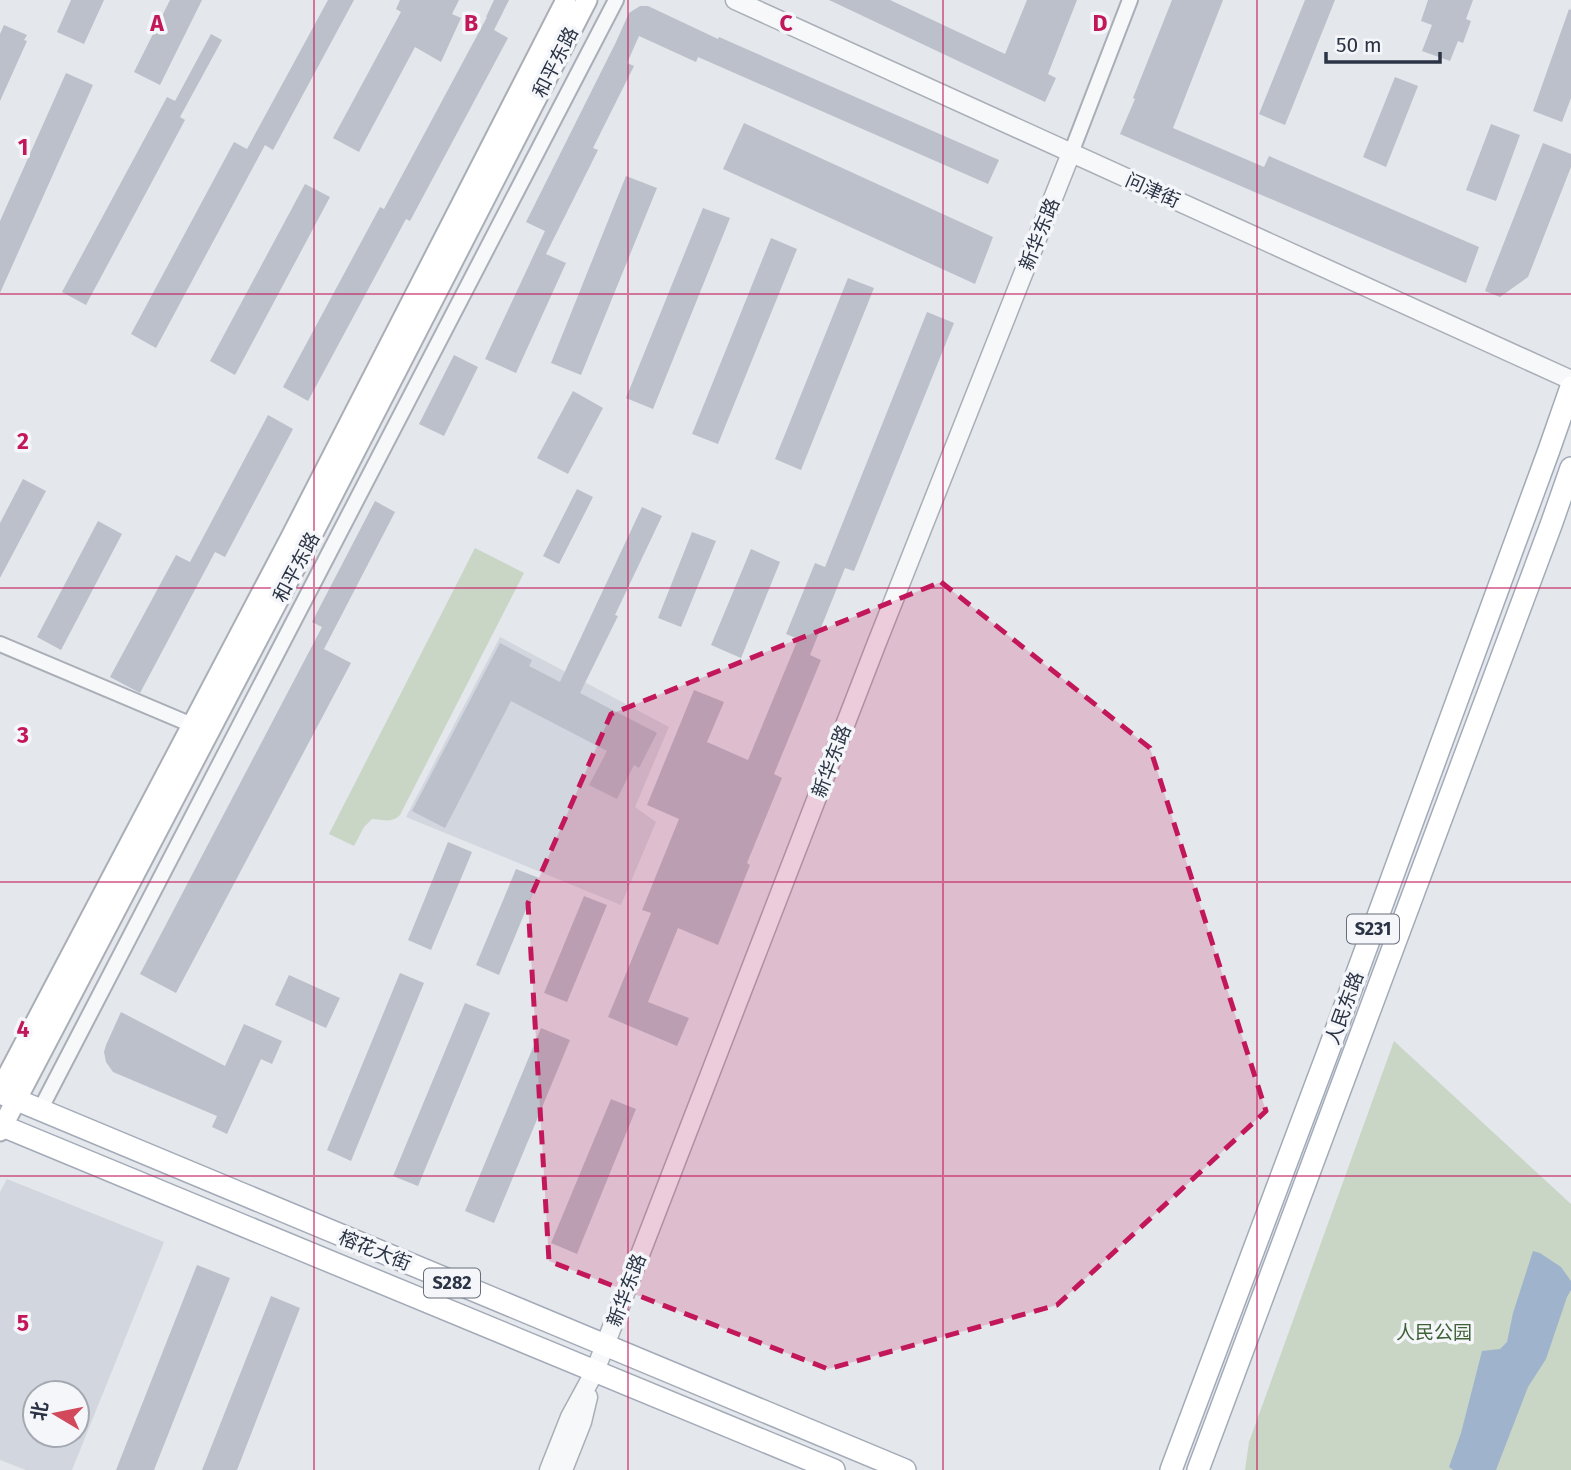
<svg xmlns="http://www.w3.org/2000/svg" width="1571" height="1470" font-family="'Fira Sans','Noto Sans SC',sans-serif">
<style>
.built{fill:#d2d6de;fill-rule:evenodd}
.green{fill:#c9d6c5}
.water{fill:#9fb4cc}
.building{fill:#bbc0ca}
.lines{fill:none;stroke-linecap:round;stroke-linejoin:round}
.minor-casing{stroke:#a9aeb7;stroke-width:18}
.tertiary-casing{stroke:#a9aeb7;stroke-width:21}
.secondary-casing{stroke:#a9aeb7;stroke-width:23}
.primary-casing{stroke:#a3abb8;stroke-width:24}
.minor{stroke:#f7f8fa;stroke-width:14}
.tertiary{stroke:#f7f8fa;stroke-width:18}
.secondary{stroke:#fff;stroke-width:19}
.primary{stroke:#fff;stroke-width:21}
.marked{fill:#c2185b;fill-opacity:0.2;stroke:#c2185b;stroke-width:5;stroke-dasharray:14 9;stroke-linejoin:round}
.grid{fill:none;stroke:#c2185b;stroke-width:2;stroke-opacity:0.55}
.labels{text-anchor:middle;stroke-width:7;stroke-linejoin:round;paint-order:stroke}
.shield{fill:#f4f6f9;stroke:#676e7b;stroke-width:2}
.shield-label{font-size:18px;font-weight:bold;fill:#2b3445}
.street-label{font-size:19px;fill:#2b3445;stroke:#f4f6f9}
.park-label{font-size:19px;fill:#3f6138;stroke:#f4f6f9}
.grid-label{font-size:23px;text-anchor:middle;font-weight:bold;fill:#c2185b;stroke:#f4f6f9;stroke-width:7;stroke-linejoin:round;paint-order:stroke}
</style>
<rect width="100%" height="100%" fill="#e4e7ec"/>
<!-- built -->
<path class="built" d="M500,637L669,727L635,807L656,822L621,905L406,817Z
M7,1179L164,1242L72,1470H26L0,1460V1192ZM77,1393V1435H35V1393Z"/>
<!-- green -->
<path class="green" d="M475,548L524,573L400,815C391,824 383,819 372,819L364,827L354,846L329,834Z
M1394,1041L1571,1204V1470H1245L1249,1442Z"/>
<!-- water -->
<path class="water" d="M1533,1251L1540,1253L1561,1267L1571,1281V1290L1567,1297L1546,1359L1528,1387L1496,1470H1453L1449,1467L1461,1433L1482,1351L1500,1349L1507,1342L1513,1313Z"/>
<!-- building -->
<path class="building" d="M71,0H104L84,44L57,32Z
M170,0H202L160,85L134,72Z
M328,0H354L273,150L265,145L156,348L131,334L234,142L247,149Z
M400,0H459L452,14L461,18L441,62L415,47L359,152L333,138L401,12L396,9Z
M494,0H509L494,30L508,38L410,221L406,219L308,401L283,387L380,207L384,209L487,17H486Z
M829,0H890L1005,54L1027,0H1077L1048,74L1056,78L1045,102Z
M1172,0H1223L1173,128L1264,167L1269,156L1479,247L1466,283L1120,134L1135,99L1133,98Z
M1305,0H1335L1285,125L1259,114Z
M1428,0H1473L1466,19L1471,21L1463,43L1458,41L1450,61L1422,51L1432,25L1421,21Z
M640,6H648L718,39L719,37L999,160L988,184L698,57L696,62L639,36L627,63L634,66L593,148L598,150L546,254L566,263L516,373L485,359L545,231L526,222L616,42L629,13Z
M1569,9L1571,10V98L1562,122L1533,111Z
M4,25L27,35L24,40L27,41L0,101V34Z
M211,34L222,40L180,117L185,120L86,305L62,292L167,97L175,101Z
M66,73L93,85L0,293V221Z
M1395,77L1418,86L1386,167L1363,157Z
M744,123L993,237L975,284L723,169Z
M1491,124L1520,135L1496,201L1466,190Z
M1543,143L1571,154V167L1528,277L1500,297L1485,291Z
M626,176L657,188L581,375L551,363Z
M305,184L330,197L235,375L210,361Z
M703,208L730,218L653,409L626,398Z
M771,238L797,249L718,444L692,434Z
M848,278L874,288L801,470L775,459Z
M927,312L954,323L854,571L845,568L810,655L821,660L774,774L782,778L747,863L750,865L718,945L678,928L648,1002L689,1018L677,1046L608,1017L651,913L642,910L679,819L647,805L694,690L724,702L707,742L748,760L798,639L786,634L815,563L825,567Z
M454,355L478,367L444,436L419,424Z
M573,391L603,408L568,474L537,458Z
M268,415L293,429L225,557L215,552L140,693L110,677L176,555L190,562Z
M23,479L46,491L0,578V523Z
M577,489L593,497L559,564L543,556Z
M375,501L395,512L324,649L351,663L176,993L140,974L322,627L312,622Z
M642,507L662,516L615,615L618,616L580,693L657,733L639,768L634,765L617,799L589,785L607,751L511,701L445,828L412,811L500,643L532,660L529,666L560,682Z
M98,521L122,534L61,650L37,637Z
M692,532L716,541L681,627L658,618Z
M751,549L780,562L741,658L711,645Z
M448,842L472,852L431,950L408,940Z
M516,869L539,878L499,975L476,965Z
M584,896L607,905L567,1002L544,993Z
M400,973L424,983L351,1161L327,1150Z
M289,975L340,998L326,1028L275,1005Z
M465,1003L490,1013L418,1186L393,1176Z
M121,1012L225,1066L244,1024L282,1041L272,1064L261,1059L227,1134L212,1127L217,1116L113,1072L106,1062L104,1052L106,1045Z
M541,1028L570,1040L494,1223L465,1211Z
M611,1099L636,1109L577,1254L551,1243Z
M197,1265L230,1278L154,1470H116Z
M271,1296L300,1308L237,1470H202Z"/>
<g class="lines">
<defs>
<path id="minor" d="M1071,153L1130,0
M0,644L192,725
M40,1110L616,0"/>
<path id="tertiary" d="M735,0L1571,380
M549,1470L570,1417L595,1371L876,645L1071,153
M563,1470L582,1422L588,1397"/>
<path id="secondary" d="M0,1090L291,537L566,0
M0,1131L307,545L587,0"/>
<path id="primary" d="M0,1093L905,1470
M0,1125L834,1470
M1171,1470L1328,1052L1549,450L1571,387
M1198,1470L1551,525L1571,468"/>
</defs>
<!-- minor casing -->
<use href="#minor" class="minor-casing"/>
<!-- tertiary casing -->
<use href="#tertiary" class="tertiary-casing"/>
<!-- secondary casing -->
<use href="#secondary" class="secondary-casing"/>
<!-- primary casing -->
<use href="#primary" class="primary-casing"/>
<!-- minor -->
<use href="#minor" class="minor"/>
<!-- tertiary -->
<use href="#tertiary" class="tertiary"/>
<!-- secondary -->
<use href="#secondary" class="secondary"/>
<!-- primary -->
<use href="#primary" class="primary"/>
</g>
<!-- marked area -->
<path class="marked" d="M941,582L1150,748L1266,1111L1057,1305L828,1369L549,1261L528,903L611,714Z"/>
<!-- grid -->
<path class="grid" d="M314,0V1470M628,0V1470M943,0V1470M1257,0V1470M0,294H1571M0,588H1571M0,882H1571M0,1176H1571"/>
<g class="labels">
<!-- shield labels -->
<g class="shield">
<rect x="1347" y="914.5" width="52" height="29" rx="5"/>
<rect x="424" y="1268.5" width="56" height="29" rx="5"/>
</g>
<g class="shield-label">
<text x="1373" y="935">S231</text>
<text x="452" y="1289">S282</text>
</g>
<!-- street labels -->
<g class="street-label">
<text transform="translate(555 62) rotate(-63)" y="7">和平东路</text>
<text transform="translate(1153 190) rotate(24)" y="7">问津街</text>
<text transform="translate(1039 234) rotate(-68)" y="7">新华东路</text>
<text transform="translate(296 567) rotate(-62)" y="7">和平东路</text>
<text transform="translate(831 761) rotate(-69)" y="7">新华东路</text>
<text transform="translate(1344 1008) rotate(-70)" y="7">人民东路</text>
<text transform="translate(375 1250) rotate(22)" y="7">榕花大街</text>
<text transform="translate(626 1290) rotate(-69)" y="7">新华东路</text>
</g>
<!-- park labels -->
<g class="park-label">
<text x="1434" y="1339">人民公园</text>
</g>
</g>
<g class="grid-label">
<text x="157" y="31">A</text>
<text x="471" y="31">B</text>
<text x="786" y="31">C</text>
<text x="1100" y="31">D</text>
<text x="23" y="155">1</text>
<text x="23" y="449">2</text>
<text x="23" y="743">3</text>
<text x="23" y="1037">4</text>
<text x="23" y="1331">5</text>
</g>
<!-- north arrow -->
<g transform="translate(56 1414) rotate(280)"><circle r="33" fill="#f4f6f9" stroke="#a4a8b1" stroke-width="2"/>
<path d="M0-5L12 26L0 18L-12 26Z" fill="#d1495b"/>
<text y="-10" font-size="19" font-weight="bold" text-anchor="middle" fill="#2b3445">北</text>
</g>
<!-- scale -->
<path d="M1326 52v10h114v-10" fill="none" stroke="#2b3445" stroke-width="3.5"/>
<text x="1336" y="52" font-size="21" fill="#2b3445" stroke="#f4f6f9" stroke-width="5" paint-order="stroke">50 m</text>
</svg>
